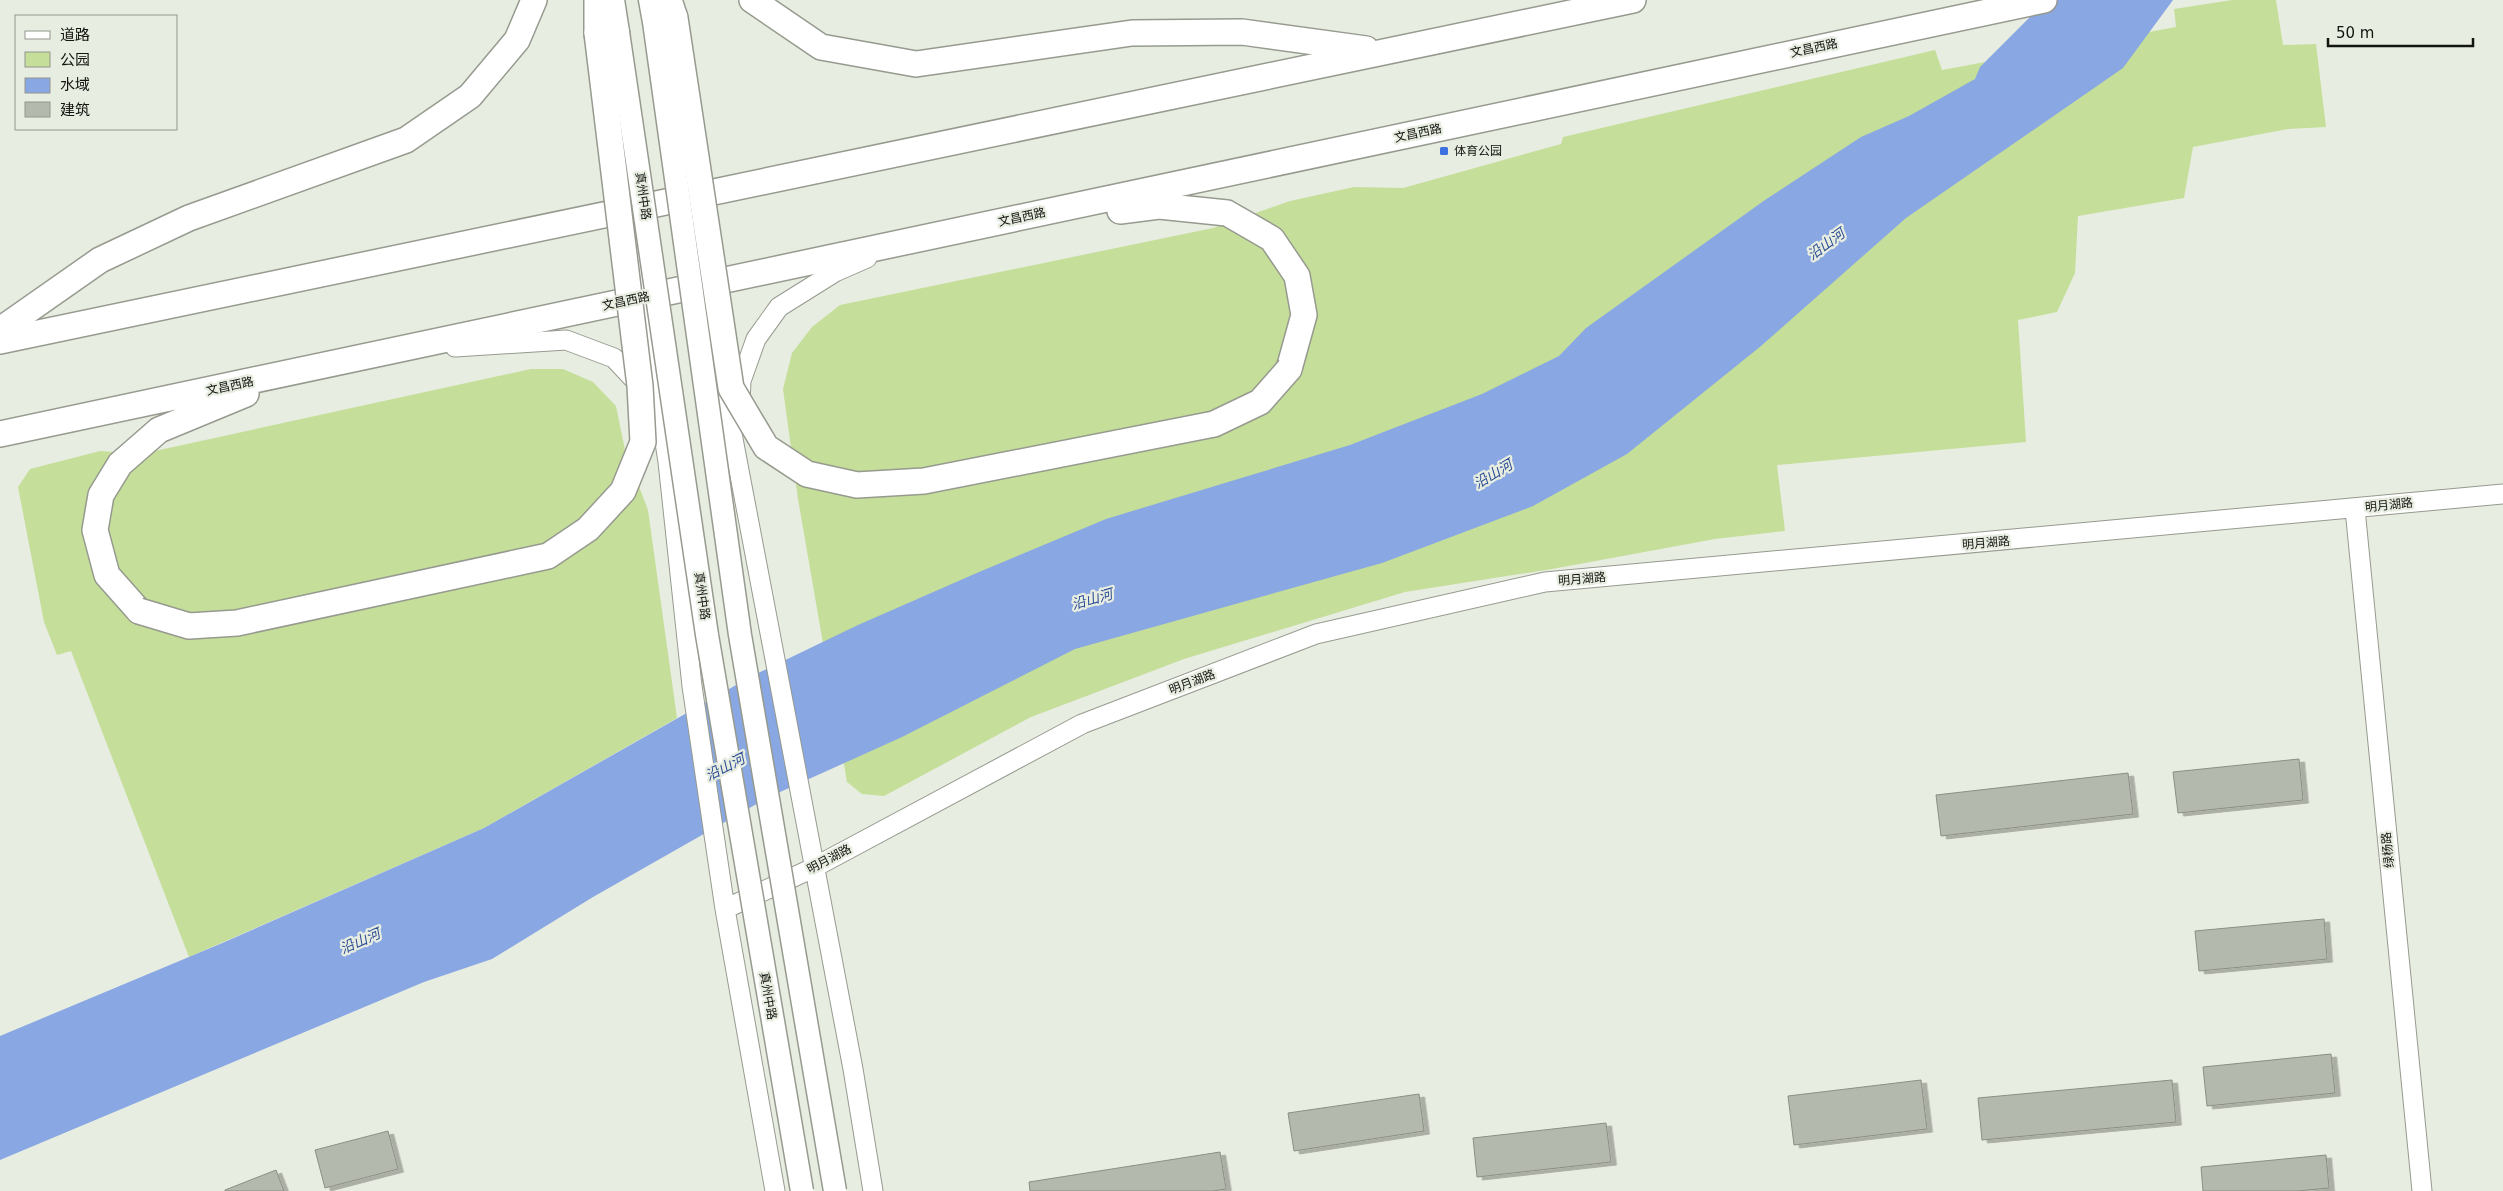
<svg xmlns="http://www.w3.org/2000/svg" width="2503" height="1191" font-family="'DejaVu Sans','Noto Sans SC',sans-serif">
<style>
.green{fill:#c5de9a}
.water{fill:#88a7e3}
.building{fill:#b4b9ad;stroke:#8b8f84;filter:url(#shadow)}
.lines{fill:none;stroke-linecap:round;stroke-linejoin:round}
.tertiary-casing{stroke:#969a8f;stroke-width:21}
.secondary-casing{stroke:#969a8f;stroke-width:25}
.primary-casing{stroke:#969a8f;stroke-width:28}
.tertiary{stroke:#fff;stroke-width:19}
.secondary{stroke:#fff;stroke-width:22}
.primary{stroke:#fff;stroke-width:25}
.secondary-bridge-casing{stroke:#969a8f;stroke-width:25;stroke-linecap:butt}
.primary-bridge-casing{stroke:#969a8f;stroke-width:28;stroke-linecap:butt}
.secondary-bridge{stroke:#fff;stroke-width:22}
.primary-bridge{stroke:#fff;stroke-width:25}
.poi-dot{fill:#3d70e1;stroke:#e8ede1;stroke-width:2}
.labels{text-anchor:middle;stroke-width:4.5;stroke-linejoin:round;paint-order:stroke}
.street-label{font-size:12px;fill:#121410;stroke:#e8ede1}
.poi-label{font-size:12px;fill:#121410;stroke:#e8ede1;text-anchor:start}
.water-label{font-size:14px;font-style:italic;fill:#2b4d95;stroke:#e8ede1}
</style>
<defs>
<filter id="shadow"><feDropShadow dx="5.5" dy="3" stdDeviation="0" flood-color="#0004"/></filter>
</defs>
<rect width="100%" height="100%" fill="#e8ede1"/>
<!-- green -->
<path class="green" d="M2232,0H2276L2283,45L2316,44L2326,127L2288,129L2193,147L2184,198L2078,216L2075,273L2057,312L2018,320L2026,442L1777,465L1785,531L1715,539L1552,569L1405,592L1184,659L1031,717L884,796L862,794L847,782L798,499L783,389L792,353L812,327L840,305L1213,228L1290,201L1354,187L1403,188L1561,144L1563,137L1935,50L1942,70L2176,27L2174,9Z
M531,369H563L593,382L616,406L625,450L648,510L677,718L484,828L189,957L71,651L57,655L44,622L18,487L30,469L100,451L141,454Z"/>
<!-- water -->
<path class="water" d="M2047,0H2173L2123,68L1906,218L1761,346L1627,454L1533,506L1382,563L1075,649L902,737L769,797L593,897L492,959L424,982L0,1160V1036L220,944L484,828L752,676L858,625L979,572L1106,519L1350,445L1482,394L1559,356L1586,328L1765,200L1861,137L1909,116L1975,79L1980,67Z"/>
<!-- building -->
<path class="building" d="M2299,759L2303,800L2178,813L2173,772Z
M2128,773L2133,814L1941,836L1936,795Z
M2324,919L2327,959L2199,971L2195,931Z
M2331,1054L2335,1093L2207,1106L2203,1067Z
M1921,1080L1927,1129L1794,1145L1788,1096Z
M2172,1080L2176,1122L1982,1140L1978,1098Z
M1419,1094L1424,1131L1294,1151L1288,1113Z
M1606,1123L1611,1162L1477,1177L1473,1138Z
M388,1131L398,1169L325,1188L315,1150Z
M1220,1152L1226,1189L1213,1191H1030L1029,1182Z
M2326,1155L2329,1188L2297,1191H2203L2201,1167Z
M276,1170L284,1191H225V1190Z"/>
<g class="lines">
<defs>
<path id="tertiary" d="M632,210L643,297L668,462L692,686L725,909L775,1191
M692,219L702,276
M455,347L566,340L614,358L643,389
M722,381L853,1069L873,1191
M740,403L741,381L756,339L779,307L835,272L867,258
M2355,509L2422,1191
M725,909L813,868L1082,724L1316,634L1545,582L2503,494"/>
<path id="secondary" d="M613,0L618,32
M650,0L654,22"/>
<path id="primary" d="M669,0L675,18
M752,0L821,47L916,64L1132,33L1242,32L1366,49
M597,33V0
M1120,211L1159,206L1227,213L1272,239L1297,276L1304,315L1289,369
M0,330L100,260L189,218L406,140L470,96L517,40L534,0
M0,341L1633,0
M0,434L2044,0
M139,611L107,575L95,530L101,495L120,464L159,430L246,394"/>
</defs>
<!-- tertiary casing -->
<use href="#tertiary" class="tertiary-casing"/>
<!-- secondary casing -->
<use href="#secondary" class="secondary-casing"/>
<!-- primary casing -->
<use href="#primary" class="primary-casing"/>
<!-- tertiary -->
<use href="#tertiary" class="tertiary"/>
<!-- secondary -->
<use href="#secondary" class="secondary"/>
<!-- primary -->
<use href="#primary" class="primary"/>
<defs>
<path id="secondary-bridge" d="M654,22L740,635L835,1191
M618,32L707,635L802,1191"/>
<path id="primary-bridge" d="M675,18L731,388L766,447L807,474L857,485L924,481L1214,424L1260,402L1289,369
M139,611L189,626L237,623L548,556L588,529L623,491L643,442L640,386L597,33"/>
</defs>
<!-- secondary-bridge casing -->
<use href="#secondary-bridge" class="secondary-bridge-casing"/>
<!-- primary-bridge casing -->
<use href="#primary-bridge" class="primary-bridge-casing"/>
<!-- secondary-bridge -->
<use href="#secondary-bridge" class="secondary-bridge"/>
<!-- primary-bridge -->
<use href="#primary-bridge" class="primary-bridge"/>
</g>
<!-- markers -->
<rect class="poi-dot" x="1439" y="146" width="10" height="10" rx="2.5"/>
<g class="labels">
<!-- street labels -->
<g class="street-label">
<text transform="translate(1814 48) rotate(-12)" y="4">文昌西路</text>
<text transform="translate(1418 133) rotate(-12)" y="4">文昌西路</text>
<text transform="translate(643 196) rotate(82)" y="4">真州中路</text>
<text transform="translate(1022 217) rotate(-12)" y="4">文昌西路</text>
<text transform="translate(626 301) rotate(-12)" y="4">文昌西路</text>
<text transform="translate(230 386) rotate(-12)" y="4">文昌西路</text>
<text transform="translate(2389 505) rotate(-6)" y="4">明月湖路</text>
<text transform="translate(1986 543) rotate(-5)" y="4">明月湖路</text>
<text transform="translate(1582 579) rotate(-5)" y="4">明月湖路</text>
<text transform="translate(702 596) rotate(82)" y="4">真州中路</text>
<text transform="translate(1192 682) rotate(-21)" y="4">明月湖路</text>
<text transform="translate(2388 850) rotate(-96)" y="4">绿杨路</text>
<text transform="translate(829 859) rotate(-28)" y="4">明月湖路</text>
<text transform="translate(768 996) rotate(80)" y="4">真州中路</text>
</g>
<!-- poi labels -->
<g class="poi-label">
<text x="1454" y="155">体育公园</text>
</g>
<!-- water labels -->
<g class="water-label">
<text transform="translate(1826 244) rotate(-36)" y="5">沿山河</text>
<text transform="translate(1493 474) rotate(-31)" y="5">沿山河</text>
<text transform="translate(1092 599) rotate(-16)" y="5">沿山河</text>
<text transform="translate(725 767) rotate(-27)" y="5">沿山河</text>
<text transform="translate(360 941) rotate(-24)" y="5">沿山河</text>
</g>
</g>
<!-- legend -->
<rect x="15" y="15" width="162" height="115" fill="#e8ede1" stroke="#92968d"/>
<rect x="25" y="31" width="25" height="8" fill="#ffffff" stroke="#92968d"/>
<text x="60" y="40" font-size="15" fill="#121410">道路</text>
<rect x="25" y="52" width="25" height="15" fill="#c5de9a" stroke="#92968d"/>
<text x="60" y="65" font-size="15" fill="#121410">公园</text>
<rect x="25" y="78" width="25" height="15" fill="#88a7e3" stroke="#92968d"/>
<text x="60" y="90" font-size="15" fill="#121410">水域</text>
<rect x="25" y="102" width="25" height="15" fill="#b4b9ad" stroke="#92968d"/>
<text x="60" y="115" font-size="15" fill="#121410">建筑</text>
<!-- scale -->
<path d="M2328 38v8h145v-8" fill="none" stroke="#121410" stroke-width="2.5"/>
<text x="2336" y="38" font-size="15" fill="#121410" stroke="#e8ede1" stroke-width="4" paint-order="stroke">50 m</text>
</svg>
